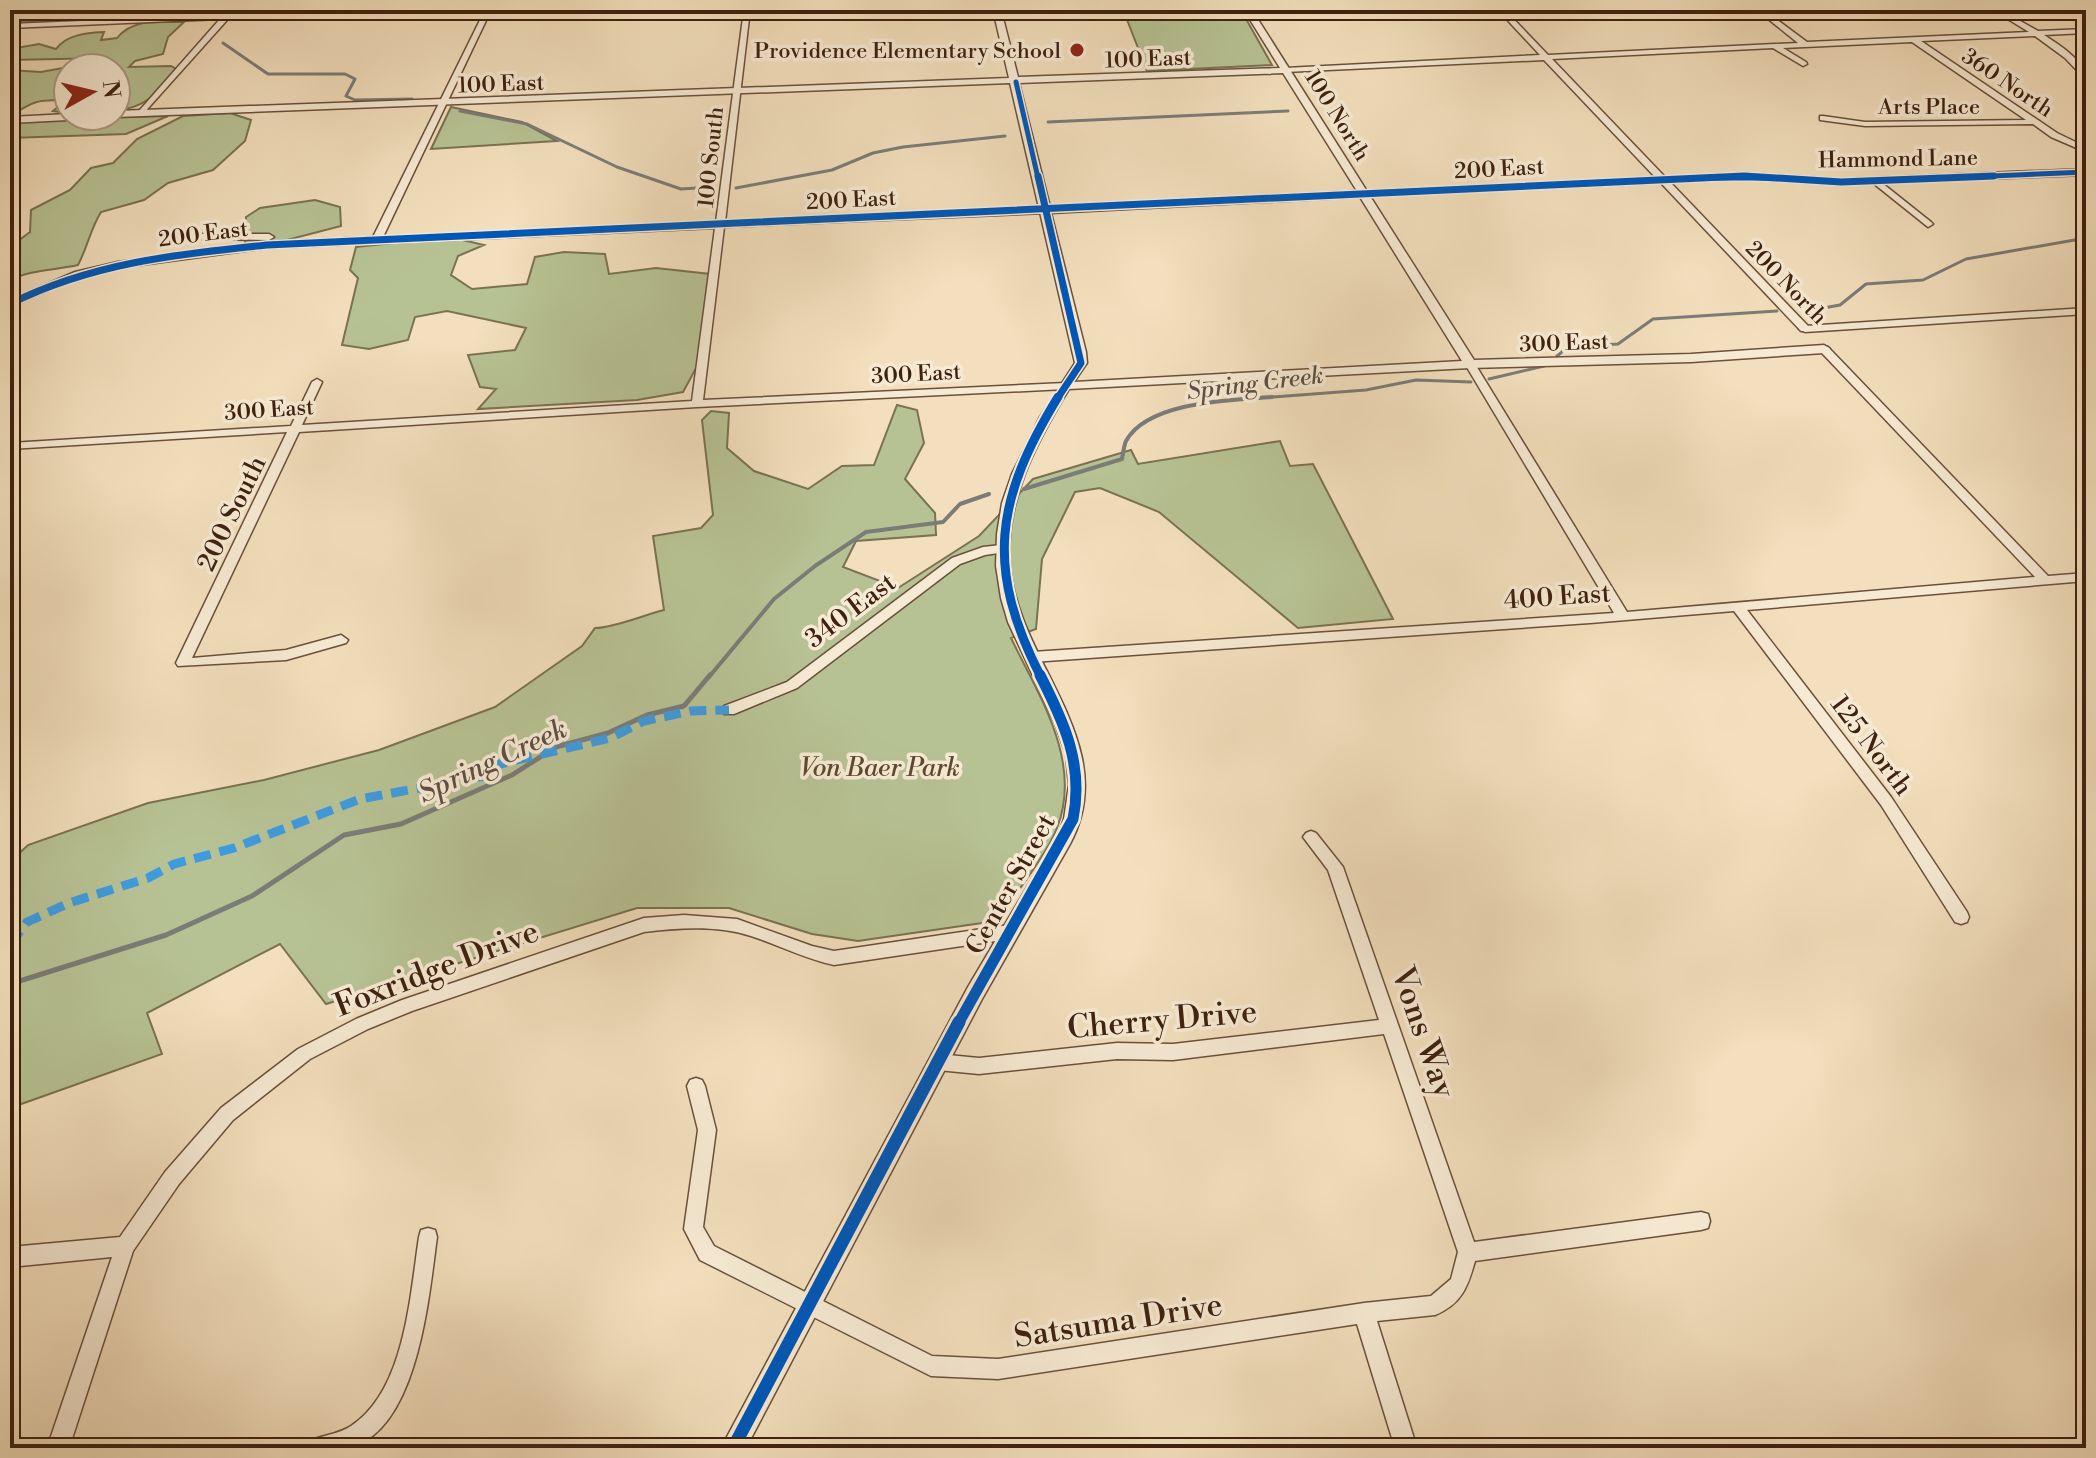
<svg xmlns="http://www.w3.org/2000/svg" width="2096" height="1458" font-family="'Libre Bodoni',serif">
<style>
.green{fill:#b7c294;stroke:#7a7252;stroke-width:2}
.lines{fill:none;stroke-linecap:round;stroke-linejoin:round}
.stream-far2{stroke:#7b7c78;stroke-width:3}
.stream-far1{stroke:#7b7c78;stroke-width:4}
.stream{stroke:#7b7c78;stroke-width:5}
.minor-casing{stroke:#6b503a;stroke-width:3}
.tertiary-casing{stroke:#6b503a;stroke-width:3}
.minor{fill:#f7ead4;fill-rule:evenodd}
.tertiary{fill:#f7ead4;fill-rule:evenodd}
.quiet{stroke:#3f9bde;stroke-width:9;stroke-dasharray:17 9;stroke-linecap:butt}
.cycleway-far4-casing{stroke:#f7ead4;stroke-width:8}
.cycleway-far3-casing{stroke:#f7ead4;stroke-width:10}
.cycleway-far2-casing{stroke:#f7ead4;stroke-width:13}
.cycleway-far1-casing{stroke:#f7ead4;stroke-width:16}
.cycleway-casing{stroke:#f7ead4;stroke-width:18}
.cycleway-far4{stroke:#0057b8;stroke-width:5}
.cycleway-far3{stroke:#0057b8;stroke-width:7}
.cycleway-far2{stroke:#0057b8;stroke-width:9}
.cycleway-far1{stroke:#0057b8;stroke-width:11}
.cycleway{stroke:#0057b8;stroke-width:13}
.poi-dot{fill:#8f2418;stroke:#f7ead4;stroke-width:3}
.labels{text-anchor:middle;stroke-width:7;stroke-linejoin:round;paint-order:stroke}
.far-poi-label{font-size:22px;fill:#3e210f;stroke:#f7ead4;text-anchor:end}
.far-street-label{font-size:22px;fill:#3e210f;stroke:#f7ead4}
.far-water-label{font-size:24px;font-style:italic;fill:#5c4f44;stroke:#f7ead4}
.street-label{font-size:26px;fill:#3e210f;stroke:#f7ead4}
.park-label{font-size:26px;font-style:italic;fill:#5c4930;stroke:#f7ead4}
.water-label{font-size:28px;font-style:italic;fill:#5c4f44;stroke:#f7ead4}
.near-street-label{font-size:32px;fill:#3e210f;stroke:#f7ead4}
</style>
<rect width="100%" height="100%" fill="#f3dfbd"/>
<filter id="stains"><feTurbulence type="fractalNoise" baseFrequency=".0025" numOctaves="4"/><feColorMatrix values="0 0 0 0 .2 0 0 0 0 .09 0 0 0 0 .02 0 0 0 .5 -.17"/></filter>
<radialGradient id="worn" r=".72"><stop offset=".6" stop-color="#630" stop-opacity="0"/><stop offset="1" stop-color="#630" stop-opacity=".3"/></radialGradient>
<!-- green -->
<path class="green" d="M1178,10H1241L1272,65L1147,71L1124,12Z
M184,22L168,37L163,54L135,61L129,67L171,66L178,70C158,91 146,109 116,110V68H68V113L53,111L65,101C38,98 31,103 10,116V70L41,72L107,60L106,58L10,60V49L39,44L56,49C67,34 88,33 104,32L101,40L117,38C133,18 160,22 184,22Z
M451,107L522,122L557,141L431,149Z
M230,113L251,120L245,141L213,170L168,183L144,200L101,212C90,230 88,246 78,265C56,270 30,270 10,280V247L30,232L31,210L70,190L91,168L113,163L137,139L183,116Z
M168,116L126,134L10,138V120Z
M315,200L340,207L341,226L287,240L245,243L246,217L260,208Z
M450,237L484,245L458,256L451,275L472,289L527,284L535,257L564,252L605,254L609,274L656,268L710,274L700,361L683,392L637,400L478,409L496,389L480,387L468,355L515,350L526,328L447,311L415,317L408,340L369,349L342,345L358,278L350,270L356,247Z
M897,405L917,410L924,443L905,479L935,513L936,535L856,541L843,567L898,588L979,536L1033,479L1131,450L1138,464L1280,441L1290,466L1313,464L1393,619L1298,628L1159,512L1100,488L1075,492L1042,559L1036,629L1011,638C1039,696 1083,762 1057,828C1047,854 1017,891 1001,916L989,922L858,941L812,934L729,908H637L326,1004L280,944L147,1013L162,1054L10,1108V862L28,845L148,803L264,780L379,750L495,707L582,646L595,628C613,628 644,615 664,610L653,536L701,528L713,515L702,420L711,411L729,413L727,448L754,471L808,489L842,466L874,465Z"/>
<g class="lines">
<!-- stream-far2 -->
<path class="stream-far2" d="M10,22L85,19
M223,43L268,74H345L355,79L346,96L355,100L412,99
M460,111L527,124L617,167L681,189L713,187
M1048,122L1288,111
M736,188L832,170L873,153L903,147L1005,136
M1807,311L1840,305L1866,284L1923,280L1966,259L2086,238
M1557,356L1568,347L1618,344L1653,319L1777,311
M1489,379L1544,366
M1245,399L1366,390L1416,380L1471,382"/>
<!-- stream-far1 -->
<path class="stream-far1" d="M1024,489L1122,459C1123,454 1124,445 1126,441C1148,401 1232,400 1272,397
M709,677L774,599L815,566L866,532L943,522L960,504L989,494"/>
<!-- stream -->
<path class="stream" d="M10,984L166,935L252,896L344,835L401,824L512,775L556,747L608,733L647,715L684,706L710,675"/>
<defs>
<path id="minor" d="M337,10H389L386,12L228,19L142,115H139V111L220,19L10,28V24L224,15L229,11L231,14Z
M485,10H491L383,237L716,222L744,10H750L725,222L1046,207L1050,210L1046,213L724,227L703,400L1065,383L1070,386L1065,389L697,407L299,432L192,658L286,650L341,635L348,640L346,643L286,660L178,666L176,663L287,432L10,449V443L291,426L312,382L317,379L322,382L302,425L692,401L715,228L267,248L118,268L81,276L10,307V300L75,272L118,262L267,242L373,237Z
M1498,10H1505L1548,55L1798,43L1757,10H1764L1807,42L2029,32L1993,10H2001L2038,31L2086,29V33L2044,35C2059,45 2086,61 2086,80L2065,58L2035,36L1921,41L2057,133L2086,147V152L2051,137L2033,124L1865,126L1820,120V116H1823L1865,122L2026,120L1912,42L1783,48L1806,62L1807,64L1803,66L1773,48L1552,59L1665,177L1744,173L1841,179L2086,169V175L1882,183L1931,222L1933,224L1928,227L1873,183L1841,185L1744,179L1670,182L1809,327V331H1801L1661,183L1361,196L1360,194L1364,191L1656,178L1544,60L1285,72L1281,70L1285,68L1540,55Z
M201,234H269L274,237L269,240L198,239L196,237Z
M1824,346L1828,347L2048,576L2086,573V581L1747,610L1891,797L1967,912L1969,917L1967,922L1961,924L1955,922L1881,805L1734,611L1590,623L1032,662L1025,657L1032,652L1614,613L1465,364L1470,361L1475,364L1627,612L2035,577L1820,351V347Z
M1001,545L1005,546L1007,549L1005,552L985,555L960,564L797,688L734,714H724L722,710L724,706L787,682L952,558L983,547Z
M1311,831L1316,833L1343,867L1474,1242L1701,1212L1708,1214L1710,1221L1708,1228L1701,1230L1475,1261C1468,1286 1462,1304 1435,1315L1377,1321L1417,1448H1395L1357,1324L998,1379L931,1376L700,1260L684,1229L698,1130L687,1086L690,1080L696,1078L702,1080L705,1086L716,1130L703,1227L714,1246L932,1356L998,1359L1364,1303L1431,1296L1451,1279L1458,1252L1384,1034L1173,1060L1117,1059L979,1074L938,1070L932,1068L929,1062L932,1056L938,1054L979,1058L1117,1043L1173,1044L1379,1020L1328,870L1303,837L1306,833Z
M684,915L737,919L812,946L834,951L1009,925L1015,927L1017,932L1015,937L1009,939L834,965C805,959 779,945 751,936C716,925 680,928 644,932L412,1011L368,1029L310,1059L233,1120L179,1184L133,1251L69,1448H47L112,1257L10,1267V1247L120,1237L165,1172L221,1108L298,1049L356,1019L402,1000L644,918Z
M428,1228L435,1230L437,1237C429,1295 419,1422 355,1446C341,1451 321,1448 306,1448L310,1441C323,1435 339,1434 351,1426C405,1391 410,1296 419,1237L421,1230Z"/>
<path id="tertiary" d="M993,10H1001L1018,77L1280,68L1244,10H1252L1474,360L1691,354L1824,345L1830,349L1824,353L1691,362L1470,368L1069,389C1036,443 1004,502 1010,567C1019,664 1123,745 1070,844L982,999L746,1448H721L968,987L1058,835L1064,819L1069,785L1066,754L1055,723L1008,622L1001,598L996,566L997,534L1002,503L1012,474L1040,417L1075,363L1010,83L116,117L113,116H116V111L1009,78ZM1283,73L1357,191L1050,207L1019,83ZM1360,197L1462,361L1074,382L1087,363L1086,352L1051,213Z
M68,114L92,116L87,119L10,123V117Z
M2086,308V314L1805,332L1799,329L1805,326Z"/>
</defs>
<!-- minor casing -->
<use href="#minor" class="minor-casing"/>
<!-- tertiary casing -->
<use href="#tertiary" class="tertiary-casing"/>
<!-- minor -->
<use href="#minor" class="minor"/>
<!-- tertiary -->
<use href="#tertiary" class="tertiary"/>
<!-- quiet -->
<path class="quiet" d="M10,945L27,922L69,903L148,878L174,864L234,848L360,799L484,776L500,764L610,738L644,721L691,711L729,710"/>
<defs>
<path id="cycleway-far4" d="M1016,82L1038,178
M1706,178H1772
M1945,178L2086,172"/>
<path id="cycleway-far3" d="M1038,176L1081,363L1057,399
M10,304C91,263 178,254 267,245L1744,176L1841,182L1994,176"/>
<path id="cycleway-far2" d="M1041,677C985,568 995,500 1058,397"/>
<path id="cycleway-far1" d="M958,1024L1073,819C1084,765 1064,722 1040,675"/>
<path id="cycleway" d="M733,1448L959,1022"/>
</defs>
<!-- cycleway-far4 casing -->
<use href="#cycleway-far4" class="cycleway-far4-casing"/>
<!-- cycleway-far3 casing -->
<use href="#cycleway-far3" class="cycleway-far3-casing"/>
<!-- cycleway-far2 casing -->
<use href="#cycleway-far2" class="cycleway-far2-casing"/>
<!-- cycleway-far1 casing -->
<use href="#cycleway-far1" class="cycleway-far1-casing"/>
<!-- cycleway casing -->
<use href="#cycleway" class="cycleway-casing"/>
<!-- cycleway-far4 -->
<use href="#cycleway-far4" class="cycleway-far4"/>
<!-- cycleway-far3 -->
<use href="#cycleway-far3" class="cycleway-far3"/>
<!-- cycleway-far2 -->
<use href="#cycleway-far2" class="cycleway-far2"/>
<!-- cycleway-far1 -->
<use href="#cycleway-far1" class="cycleway-far1"/>
<!-- cycleway -->
<use href="#cycleway" class="cycleway"/>
</g>
<!-- markers -->
<circle class="poi-dot" cx="1077" cy="50" r="8"/>
<g class="labels">
<!-- far-poi labels -->
<g class="far-poi-label">
<text x="1061" y="58">Providence Elementary School</text>
</g>
<!-- far-street labels -->
<g class="far-street-label">
<text transform="translate(1148 58) rotate(-2)" y="8">100 East</text>
<text transform="translate(2008 82) rotate(34)" y="8">360 North</text>
<text transform="translate(501 83) rotate(-2)" y="8">100 East</text>
<text x="1929" y="114">Arts Place</text>
<text transform="translate(1338 115) rotate(58)" y="8">100 North</text>
<text transform="translate(710 157) rotate(-84)" y="8">100 South</text>
<text transform="translate(1898 158) rotate(-1)" y="8">Hammond Lane</text>
<text transform="translate(1499 168) rotate(-3)" y="8">200 East</text>
<text transform="translate(851 199) rotate(-3)" y="8">200 East</text>
<text transform="translate(203 233) rotate(-7)" y="8">200 East</text>
<text transform="translate(1787 282) rotate(46)" y="8">200 North</text>
<text transform="translate(1564 342) rotate(-2)" y="8">300 East</text>
<text transform="translate(916 373) rotate(-3)" y="8">300 East</text>
<text transform="translate(269 409) rotate(-4)" y="8">300 East</text>
</g>
<!-- far-water labels -->
<g class="far-water-label">
<text transform="translate(1255 383) rotate(-7)" y="8">Spring Creek</text>
</g>
<!-- street labels -->
<g class="street-label">
<text transform="translate(231 513) rotate(-64)" y="9">200 South</text>
<text transform="translate(1557 596) rotate(-4)" y="9">400 East</text>
<text transform="translate(850 610) rotate(-37)" y="9">340 East</text>
<text transform="translate(1872 745) rotate(53)" y="9">125 North</text>
<text transform="translate(1010 884) rotate(-61)" y="9">Center Street</text>
</g>
<!-- park labels -->
<g class="park-label">
<text x="880" y="776">Von Baer Park</text>
</g>
<!-- water labels -->
<g class="water-label">
<text transform="translate(492 760) rotate(-25)" y="10">Spring Creek</text>
</g>
<!-- near-street labels -->
<g class="near-street-label">
<text transform="translate(436 968) rotate(-21)" y="11">Foxridge Drive</text>
<text transform="translate(1162 1019) rotate(-5)" y="11">Cherry Drive</text>
<text transform="translate(1424 1032) rotate(71)" y="11">Vons Way</text>
<text transform="translate(1118 1320) rotate(-9)" y="11">Satsuma Drive</text>
</g>
</g>
<!-- margin -->
<rect width="2096" height="1458" fill="none" stroke="#f3dfbd" stroke-width="40"/>
<rect x="12" y="12" width="2072" height="1434" fill="none" stroke="#3e210f" stroke-width="4"/>
<rect x="20" y="20" width="2056" height="1418" fill="none" stroke="#3e210f" stroke-width="2"/>
<!-- north arrow -->
<g transform="translate(92 92) rotate(82)"><circle r="38" fill="#f7ead4" stroke="#ad9a85" stroke-width="2"/>
<path d="M0-6L14 30L0 20L-14 30Z" fill="#8f2418"/>
<text y="-12" font-size="22" font-weight="bold" text-anchor="middle" fill="#3e210f">N</text>
</g>
<rect width="100%" height="100%" filter="url(#stains)"/>
<rect width="100%" height="100%" fill="url(#worn)"/>
</svg>
